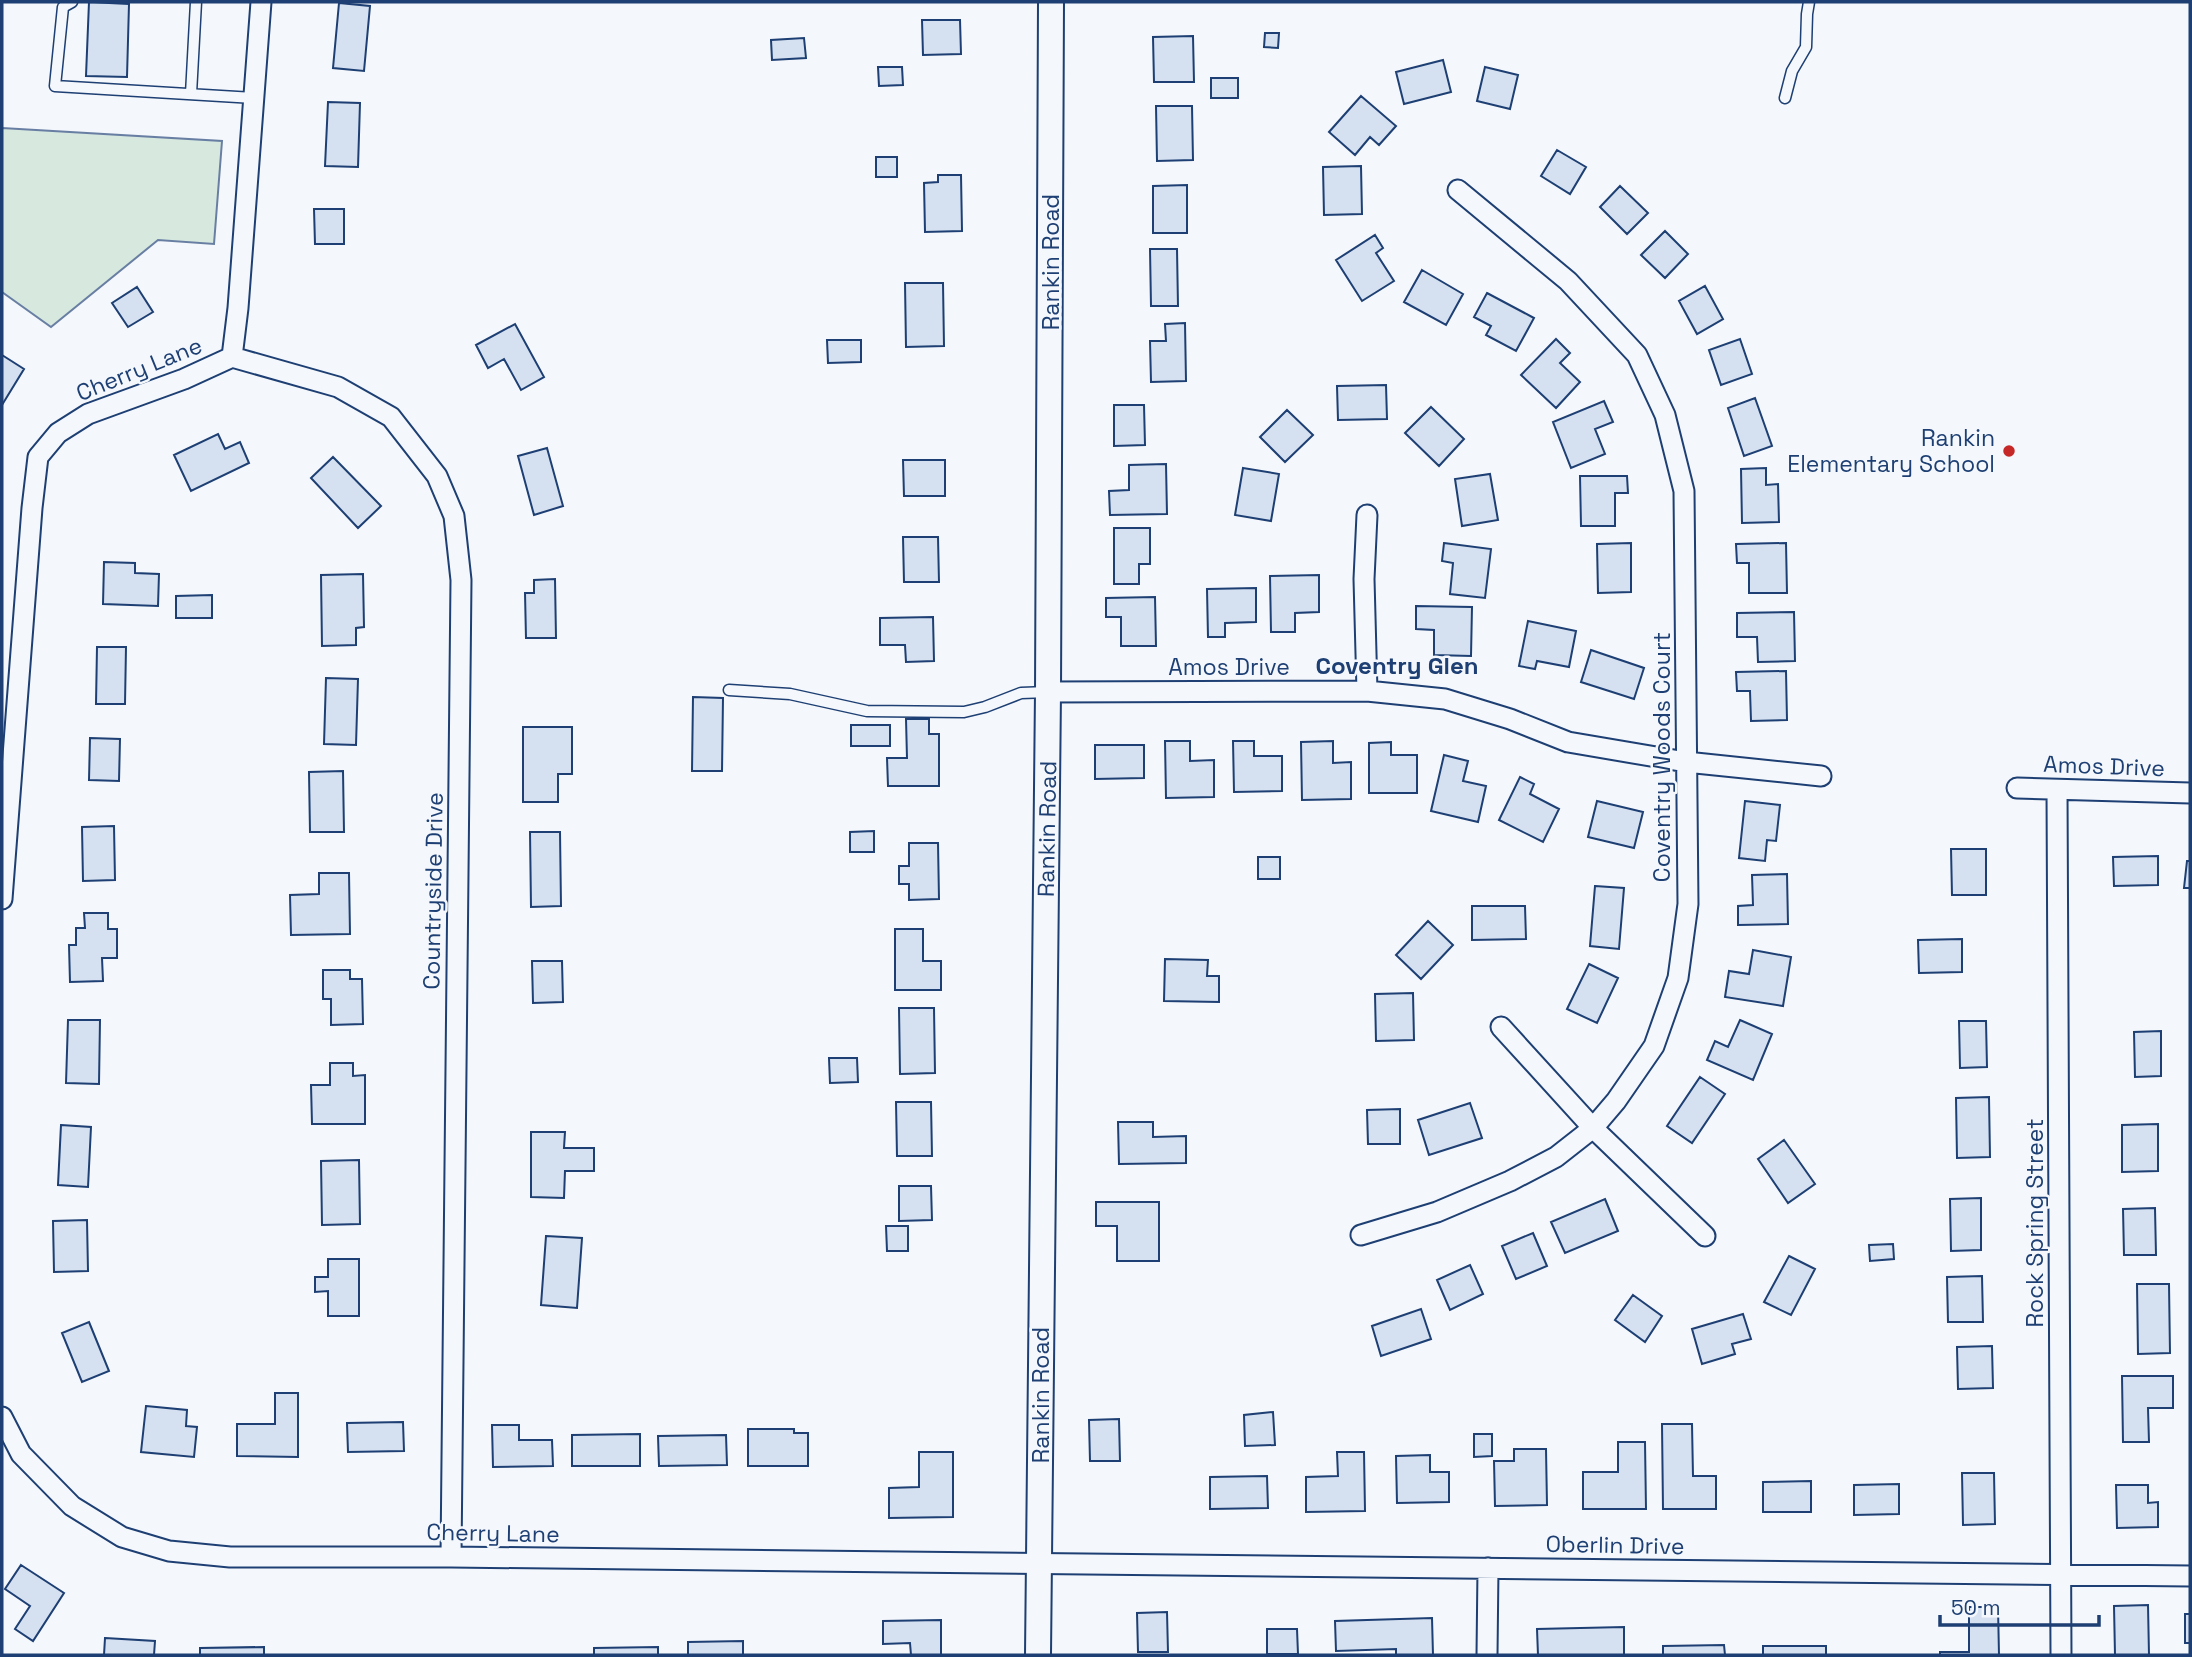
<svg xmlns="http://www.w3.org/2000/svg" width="2192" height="1657" font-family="'Space Grotesk',sans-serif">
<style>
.green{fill:#d7e8df;stroke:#687fa3;stroke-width:2}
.building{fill:#d5e0f0;stroke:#1d3f73;stroke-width:2}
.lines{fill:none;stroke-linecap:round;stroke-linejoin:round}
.service-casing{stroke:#1d3f73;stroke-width:13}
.minor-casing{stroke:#1d3f73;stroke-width:23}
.tertiary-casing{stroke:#1d3f73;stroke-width:28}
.service{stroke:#f4f7fb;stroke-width:10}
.minor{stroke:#f4f7fb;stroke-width:19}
.tertiary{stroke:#f4f7fb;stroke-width:24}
.poi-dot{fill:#c62828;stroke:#f4f7fb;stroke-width:2.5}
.labels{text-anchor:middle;stroke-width:5;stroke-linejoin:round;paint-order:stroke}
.street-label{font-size:23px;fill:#1d3f73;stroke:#f4f7fb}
.poi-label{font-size:23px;fill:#1d3f73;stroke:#f4f7fb;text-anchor:end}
.neighbourhood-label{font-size:24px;font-weight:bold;fill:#1d3f73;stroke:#f4f7fb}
</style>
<rect width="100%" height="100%" fill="#f4f7fb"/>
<!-- green -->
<path class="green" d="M2,128L222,141L214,244L158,240L51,327L2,292Z"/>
<!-- building -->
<path class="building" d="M89,2L129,4L127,77L86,76Z
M339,3L370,6L364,71L333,68Z
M922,20H960L961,54L923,55Z
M1265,33H1279L1278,48L1264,47Z
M1193,36L1194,82H1154L1153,37Z
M804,38L806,58L772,60L771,40Z
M1443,60L1451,92L1404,104L1396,72Z
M878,67H902L903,85L879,86Z
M1485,67L1518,75L1510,109L1477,101Z
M1211,78H1238V98H1211Z
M1361,96L1396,126L1379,145L1370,137L1355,155L1329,132Z
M328,102L360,103L358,167L325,166Z
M1156,106H1192L1193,160L1157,161Z
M1557,150L1586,167L1570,194L1541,176Z
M876,157H897V177H876Z
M1361,166L1362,214L1324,215L1323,167Z
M938,175H961L962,231L925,232L924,183L938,182Z
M1187,185V233H1153V186Z
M1620,186L1648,213L1627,234L1600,207Z
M314,209H344V244H315Z
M1665,231L1688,254L1665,278L1641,255Z
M1375,235L1383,248L1376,253L1394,281L1362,301L1336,260Z
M1150,249H1177L1178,306H1151Z
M1422,270L1463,294L1446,325L1404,302Z
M905,283H943L944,346L906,347Z
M1705,286L1723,319L1697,334L1679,301Z
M137,287L153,312L128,327L112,303Z
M1487,293L1534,318L1516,351L1486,335L1491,326L1474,317Z
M1185,323L1186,381L1151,382L1150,341H1166L1165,324Z
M515,324L544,377L521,390L504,359L488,368L476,345Z
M1556,339L1570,353L1560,363L1580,382L1556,408L1521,375Z
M1740,339L1752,374L1721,385L1709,350Z
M827,340H861V362L828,363Z
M2,355L24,369L2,405Z
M1386,385L1387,419L1338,420L1337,386Z
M1755,398L1772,446L1744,456L1728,408Z
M1604,401L1613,422L1595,429L1605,454L1571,468L1553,422Z
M1114,405H1144L1145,445L1114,446Z
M1431,407L1464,439L1439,466L1405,433Z
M1287,410L1313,435L1285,462L1260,437Z
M218,434L225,449L240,442L249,463L191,491L174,455Z
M547,448L563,506L534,515L518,456Z
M333,457L381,506L358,528L311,478Z
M903,460H945V496H904Z
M1166,464L1167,514L1110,515L1109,491L1129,490V465Z
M1243,468L1279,474L1271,521L1235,515Z
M1766,468V485L1778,484L1779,522L1742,523L1741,469Z
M1490,474L1498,520L1462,526L1455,479Z
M1580,476H1627L1628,493H1615V526H1581Z
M1114,528H1150V564H1139V584H1114Z
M903,537H938L939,582H904Z
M1444,543L1491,549L1485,598L1450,594L1453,563L1442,561Z
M1631,543V592L1598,593L1597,544Z
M1786,543L1787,593H1749V563H1737L1736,544Z
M104,562L135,563V573L159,574L158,606L103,604Z
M363,574L364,627L356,628V645L322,646L321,575Z
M1319,575V612L1295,613V632H1271L1270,576Z
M555,579L556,638H526L525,593H534V580Z
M1256,588V622L1225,623V637H1208L1207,589Z
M212,595V618H176V596Z
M1155,597L1156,646H1121V617H1106V598Z
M1416,606L1472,607L1471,656L1434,655V630L1416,629Z
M1794,612L1795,661L1758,662L1757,637H1737V613Z
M933,617L934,661L906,662L905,645H880V618Z
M1528,621L1576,631L1569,667L1537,661L1535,669L1519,666Z
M97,647H126L125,704H96Z
M1591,650L1644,668L1634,699L1581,682Z
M1786,671L1787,720L1751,721L1750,691H1737L1736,672Z
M326,678L358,679L356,745L324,744Z
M693,697L723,698L722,771H692Z
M906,719H929V734H939V786H888L887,758H907Z
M851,725H890V746H851Z
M523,727H572V774H558V802H523Z
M90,738L120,739L119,781L89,780Z
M1165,741H1190V761L1214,760V797L1166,798Z
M1233,741H1254V756H1282V791L1234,792Z
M1333,741V763L1351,762V799L1302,800L1301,742Z
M1391,742V755H1417V793H1369V743Z
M1095,745H1144V778L1095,779Z
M1444,755L1468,761L1463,781L1486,786L1478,822L1431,811Z
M343,771L344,832H310L309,772Z
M1520,777L1534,784L1530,794L1559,809L1543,842L1499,820Z
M1597,801L1643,812L1634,848L1588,837Z
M1745,801L1780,805L1776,841L1767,840L1765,861L1739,858Z
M114,826L115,880L83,881L82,827Z
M874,831V852H850V832Z
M530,832H560L561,906L531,907Z
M909,843H938L939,899L909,900V884H899V866H909Z
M1951,849H1986V895H1952Z
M2158,856V885L2114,886L2113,857Z
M1258,857H1280V879H1258Z
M2187,861H2190V888H2184Z
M319,873H349L350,934L291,935L290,895L319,894Z
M1787,874L1788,924L1738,925V906L1753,905L1752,875Z
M1595,886L1624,888L1619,949L1590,946Z
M1472,906H1525L1526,939L1472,940Z
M84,913H108V929H117V958H102L103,981L70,982L69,945H76V928H85Z
M1428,921L1453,945L1421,979L1396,955Z
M895,929H923V961H941V990H895Z
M1962,939V972L1919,973L1918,940Z
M1753,950L1791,957L1783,1006L1725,997L1729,971L1749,974Z
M1165,959L1208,960L1207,976H1219V1002L1164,1001Z
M532,961H562L563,1002L533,1003Z
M1589,964L1618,978L1597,1023L1567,1009Z
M323,970H350V979H362L363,1024L331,1025V999H323Z
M1413,993L1414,1040L1376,1041L1375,994Z
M899,1008H934L935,1073L900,1074Z
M68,1020H100L99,1084L66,1083Z
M1740,1020L1772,1034L1753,1080L1707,1060L1715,1041L1728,1047Z
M1959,1021H1986L1987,1067L1960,1068Z
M2161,1031V1076L2135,1077L2134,1032Z
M829,1058H857L858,1082L830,1083Z
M330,1063H353V1076L365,1075V1124H312L311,1085H330Z
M1700,1077L1725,1094L1692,1143L1667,1126Z
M1989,1097L1990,1157L1957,1158L1956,1098Z
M896,1102H931L932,1156H897Z
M1470,1103L1482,1138L1429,1155L1418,1120Z
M1400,1109V1144H1368L1367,1110Z
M1118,1122H1153V1137L1186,1136V1163L1119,1164Z
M2158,1124V1171L2122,1172V1125Z
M61,1125L91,1127L88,1187L58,1185Z
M531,1132H565L564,1148H594V1171H565L564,1198L531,1197Z
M1784,1140L1815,1184L1788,1203L1758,1159Z
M359,1160L360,1224L322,1225L321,1161Z
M899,1186H931L932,1220L899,1221Z
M1981,1198V1250L1951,1251L1950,1199Z
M1605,1199L1618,1231L1565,1253L1551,1222Z
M1096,1202H1159V1261H1117V1226H1096Z
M2155,1208L2156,1255H2124L2123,1209Z
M87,1220L88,1271L54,1272L53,1221Z
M886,1226H908V1251H887Z
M1533,1233L1547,1266L1516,1279L1502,1246Z
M546,1236L582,1238L577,1308L541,1305Z
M1893,1244L1894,1259L1870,1261L1869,1245Z
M1789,1256L1815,1269L1791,1315L1764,1302Z
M328,1259H359V1316H328V1291L315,1292V1277H328Z
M1470,1265L1483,1294L1450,1310L1437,1280Z
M1982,1276L1983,1322H1948L1947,1277Z
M2137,1284H2169L2170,1353L2138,1354Z
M1633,1295L1662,1316L1645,1342L1615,1320Z
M1421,1309L1431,1339L1381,1356L1372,1326Z
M1743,1314L1751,1339L1732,1344L1735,1354L1702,1364L1692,1329Z
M89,1322L109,1371L82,1382L62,1333Z
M1992,1346L1993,1388L1958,1389L1957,1347Z
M2122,1376H2173V1408H2148L2149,1442H2123Z
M275,1393H298V1457L237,1456V1424H275Z
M146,1406L187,1410L186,1426L197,1427L194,1457L141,1452Z
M1273,1412L1275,1445L1245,1446L1244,1415Z
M1119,1419L1120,1461H1090L1089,1420Z
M403,1422L404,1451L348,1452L347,1423Z
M1662,1424H1692L1693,1476H1716V1509H1663Z
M492,1425H519V1440H552L553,1466L493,1467Z
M748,1429H794V1433H808V1466H748Z
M640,1434V1466H572V1435Z
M1474,1434H1492V1456L1474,1457Z
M726,1435L727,1465L659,1466L658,1436Z
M1618,1442H1645L1646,1509H1583V1472H1618Z
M1514,1449H1546L1547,1505L1495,1506L1494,1461H1514Z
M919,1452H953V1517L889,1518V1488L919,1487Z
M1337,1452H1364L1365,1511L1306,1512V1477L1338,1476Z
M1430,1455V1472H1449V1502L1397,1503L1396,1456Z
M1962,1473H1994L1995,1524L1963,1525Z
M1267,1476L1268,1508L1210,1509V1477Z
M1811,1481V1512H1763V1482Z
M1899,1484V1514L1854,1515V1485Z
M2116,1485H2148V1503L2158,1502V1527L2117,1528Z
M21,1565L64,1593L33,1641L15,1629L30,1606L5,1589Z
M2148,1605L2149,1655H2115L2114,1606Z
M1969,1607H1998L1999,1655H1940V1652H1969Z
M1167,1612L1168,1652H1138L1137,1613Z
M2185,1614H2190V1643H2185Z
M1432,1618L1433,1655H1396V1649L1336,1651L1335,1621Z
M941,1620V1655H911L910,1643L883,1644V1621Z
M1624,1627V1655H1538L1537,1629Z
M1267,1629H1297L1298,1654H1267Z
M105,1638L155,1641L154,1655H104Z
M743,1641V1655H688V1642Z
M1724,1645L1725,1655H1663V1646Z
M1763,1646H1826V1655H1763Z
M264,1647V1655H200V1648Z
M658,1647V1655H594V1648Z"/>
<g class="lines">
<defs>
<path id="service" d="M72,2L63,7L55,86L254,98
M191,94L196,2
M1785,98L1792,71L1806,47L1807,14L1809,2
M729,690L790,694L867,711L964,712L985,707L1021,693L1048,692"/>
<path id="minor" d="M232,357L338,387L391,417L437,476L454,516L461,580L451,1557
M1367,515L1364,579L1367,691
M1048,692L1367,691L1445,699L1510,719L1568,742L1686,762L1821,776
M2017,788L2190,793
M2057,790L2061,1655
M2,899L32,508L38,457L58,433L88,414L184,379L232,357L238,308L261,2
M1501,1027L1593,1128L1705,1236
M1361,1235L1437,1212L1510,1181L1556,1157L1593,1128L1616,1101L1654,1046L1678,978L1688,904L1684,491L1665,415L1637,355L1568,281L1458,190
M2,1417L21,1454L72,1506L122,1537L169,1551L230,1557H451L2190,1576
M1487,1655L1488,1568"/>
<path id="tertiary" d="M1038,1655L1048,692L1051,2"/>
</defs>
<!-- service casing -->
<use href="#service" class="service-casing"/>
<!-- minor casing -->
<use href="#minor" class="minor-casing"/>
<!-- tertiary casing -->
<use href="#tertiary" class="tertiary-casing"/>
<!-- service -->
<use href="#service" class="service"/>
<!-- minor -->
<use href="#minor" class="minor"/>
<!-- tertiary -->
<use href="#tertiary" class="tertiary"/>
</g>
<!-- markers -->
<circle class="poi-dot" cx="2009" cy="451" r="7"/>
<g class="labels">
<!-- street labels -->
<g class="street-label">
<text transform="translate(1051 262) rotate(-90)" y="8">Rankin Road</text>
<text transform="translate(139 369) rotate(-22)" y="8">Cherry Lane</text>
<text x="1229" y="675">Amos Drive</text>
<text transform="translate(1662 757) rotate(-90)" y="8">Coventry Woods Court</text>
<text transform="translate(2104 766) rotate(2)" y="8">Amos Drive</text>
<text transform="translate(1047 829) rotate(-89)" y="8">Rankin Road</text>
<text transform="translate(433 891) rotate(-89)" y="8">Countryside Drive</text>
<text transform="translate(2035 1223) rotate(-90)" y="8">Rock Spring Street</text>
<text transform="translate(1041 1395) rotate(-90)" y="8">Rankin Road</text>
<text transform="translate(493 1533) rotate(1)" y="8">Cherry Lane</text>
<text transform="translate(1615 1545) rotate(1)" y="8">Oberlin Drive</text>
</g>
<!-- poi labels -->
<g class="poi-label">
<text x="1995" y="446">Rankin<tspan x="1995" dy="26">Elementary School</tspan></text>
</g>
<!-- neighbourhood labels -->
<g class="neighbourhood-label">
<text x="1397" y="674">Coventry Glen</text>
</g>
</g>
<!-- border -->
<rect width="2192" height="1657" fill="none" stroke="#1d3f73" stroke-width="7"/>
<!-- scale -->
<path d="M1940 1615v10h159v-10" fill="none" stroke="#1d3f73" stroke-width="3.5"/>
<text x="1951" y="1615" font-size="21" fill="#1d3f73" stroke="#f4f7fb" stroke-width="5" paint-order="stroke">50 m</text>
</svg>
